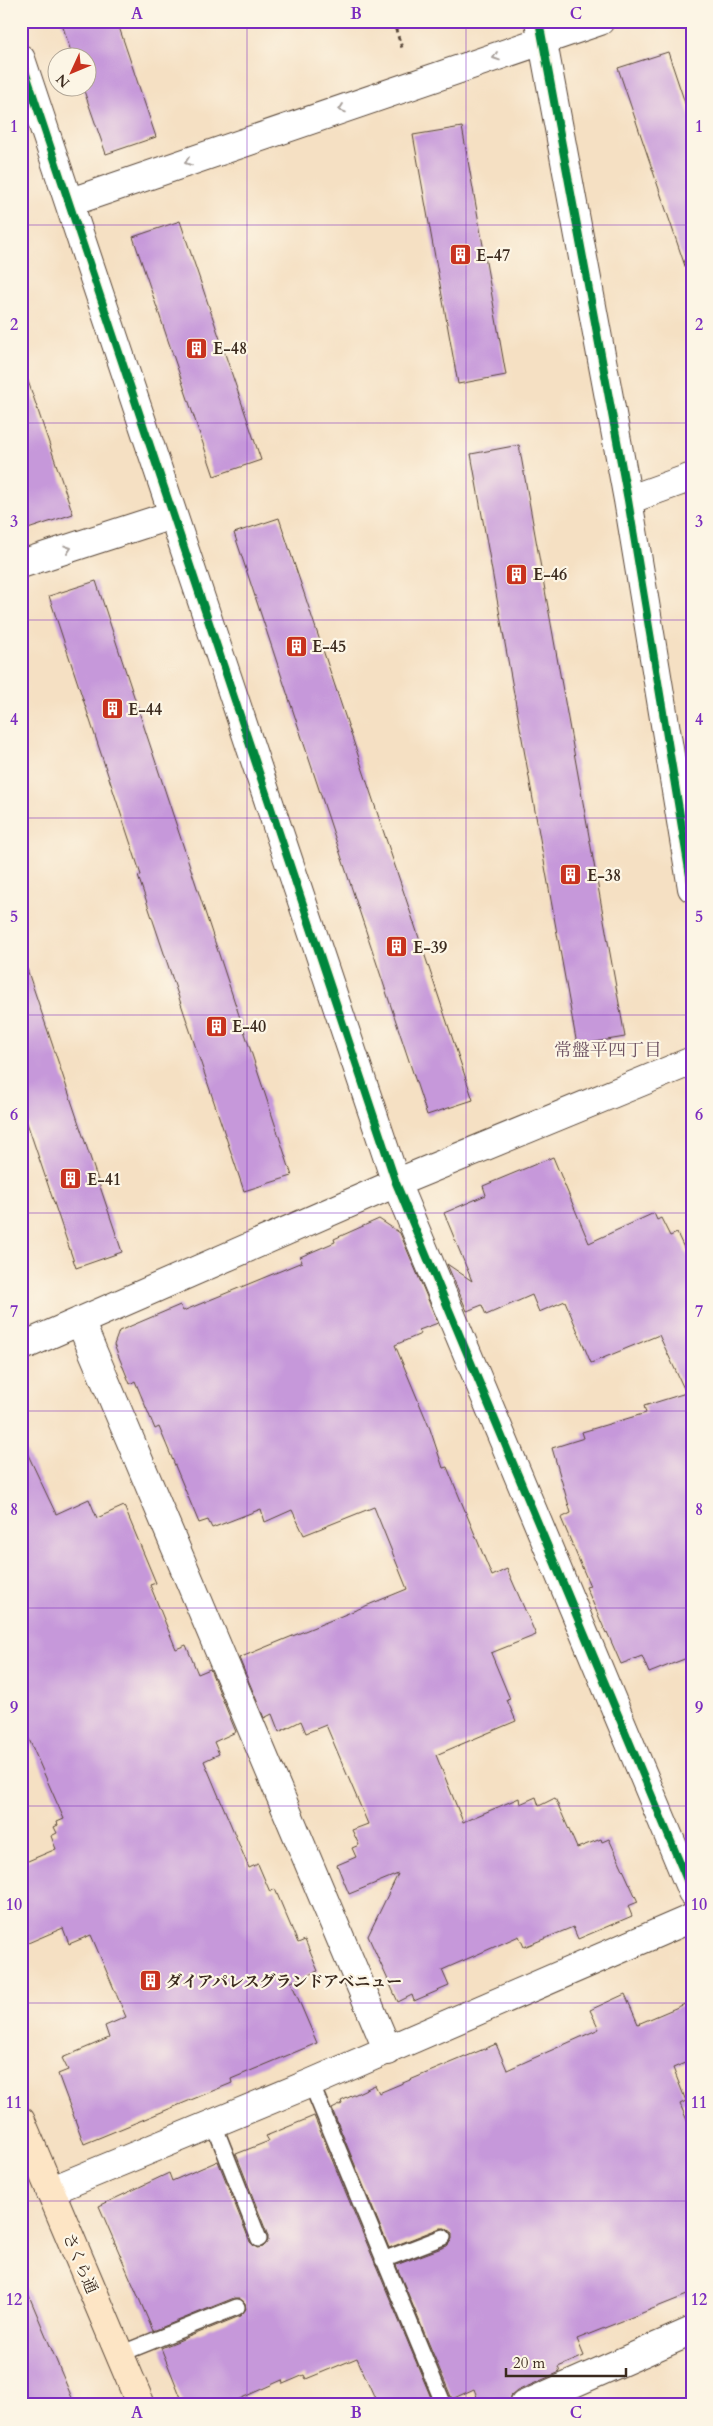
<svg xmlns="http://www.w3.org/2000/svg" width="713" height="2426" font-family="Cardo,'Noto Serif JP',serif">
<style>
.building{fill:#c698da}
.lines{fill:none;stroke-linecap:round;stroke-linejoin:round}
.lane-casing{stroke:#574537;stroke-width:18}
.street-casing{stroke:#574537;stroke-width:30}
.secondary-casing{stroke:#574537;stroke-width:30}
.path{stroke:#574537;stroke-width:3;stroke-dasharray:4 4;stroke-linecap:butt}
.lane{stroke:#fff;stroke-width:15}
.street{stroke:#fff;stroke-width:28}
.secondary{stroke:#fde5c5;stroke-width:28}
.cycleway-casing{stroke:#fcf5e5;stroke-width:11}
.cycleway{stroke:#00873e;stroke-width:8}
.oneway{stroke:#a79f9a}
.grid{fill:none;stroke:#7b2cbf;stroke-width:1;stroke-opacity:0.55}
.labels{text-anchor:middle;stroke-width:4.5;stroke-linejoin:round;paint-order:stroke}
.poi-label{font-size:16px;font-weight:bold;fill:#3b2a1e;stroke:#fcf5e5;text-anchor:start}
.street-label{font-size:16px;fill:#3b2a1e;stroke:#fcf5e5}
.neighbourhood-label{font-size:18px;fill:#6c5060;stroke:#fcf5e5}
.neatline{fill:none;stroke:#7b2cbf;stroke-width:2}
.grid-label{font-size:16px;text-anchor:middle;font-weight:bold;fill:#7b2cbf}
</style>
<rect width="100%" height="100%" fill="#fcf5e5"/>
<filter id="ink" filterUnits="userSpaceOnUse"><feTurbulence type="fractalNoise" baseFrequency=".02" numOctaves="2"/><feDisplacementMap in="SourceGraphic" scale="10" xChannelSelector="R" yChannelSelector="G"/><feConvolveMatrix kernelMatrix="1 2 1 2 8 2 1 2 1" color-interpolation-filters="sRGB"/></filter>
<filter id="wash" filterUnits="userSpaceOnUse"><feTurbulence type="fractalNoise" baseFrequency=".0096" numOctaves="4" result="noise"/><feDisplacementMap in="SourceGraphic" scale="20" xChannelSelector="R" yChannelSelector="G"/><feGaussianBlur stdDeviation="1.12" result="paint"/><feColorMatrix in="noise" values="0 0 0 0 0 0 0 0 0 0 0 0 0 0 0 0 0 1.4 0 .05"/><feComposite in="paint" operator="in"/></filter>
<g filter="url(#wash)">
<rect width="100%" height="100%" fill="#f5e0c3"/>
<g id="blocks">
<!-- building -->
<path class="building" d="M61,21H117L156,137L106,154L83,88H88V58H73Z
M668,52L692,124V268L686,269L618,68Z
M462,127L506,375L458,384L413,135Z
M180,221L261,460L214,476L133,237Z
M27,378L73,514L28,529L21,510V379Z
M519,445L625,1037L577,1045L471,454Z
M279,518L473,1100L427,1115L234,533Z
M96,581L292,1176L244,1191L138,876L141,875L49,596Z
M27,969L122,1252L76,1268L21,1105V970Z
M553,1157L589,1243L654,1213L657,1220L661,1218L670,1236L677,1233L692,1265V1656L649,1673L642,1656L621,1664L607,1632L606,1633L586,1587L590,1586L561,1518L571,1513L552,1448L584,1438L582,1432L646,1413L644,1406L686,1393L659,1335L591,1363L565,1301L539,1312L532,1295L486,1315L482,1305L467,1311L447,1264L472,1281L444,1213L486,1195L483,1186Z
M379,1219L400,1233L438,1323L419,1330L421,1334L395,1345L430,1429L443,1468L447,1467L492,1576L507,1569L536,1635L491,1653L510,1699L507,1700L516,1721L436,1755L463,1822L519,1798L520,1804L536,1797L539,1806L555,1798L577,1848L601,1839L602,1842L609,1839L638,1902L628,1906L632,1916L578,1939L573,1927L524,1947L519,1936L442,1970L449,1986L414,2001L412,1995L398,2002L368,1936L398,1874L349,1894L337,1865L356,1857L352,1848L359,1845L352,1830L368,1824L326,1725L306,1733L301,1721L279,1732L272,1714L264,1718L239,1658L407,1589L374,1507L304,1535L292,1510L265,1522L261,1509L212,1528L208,1520L199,1523L159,1427L155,1429L135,1381L130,1384L114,1345L119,1331L180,1305L183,1311L302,1262L300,1257L335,1242L334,1239Z
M21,1440L56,1514L89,1499L97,1518L124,1506L156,1583L150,1585L176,1649L186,1645L198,1674L210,1669L236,1732L214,1742L219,1754L204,1761L249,1868L258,1864L270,1892L275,1889L298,1943L305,1940L318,1971L291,1982L317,2043L231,2079L232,2083L84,2144L58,2074L68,2070L62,2058L109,2038L105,2026L126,2017L91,1935L69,1944L63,1928L21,1946V1864L56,1849L51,1836L57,1833L54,1827L58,1825L57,1822L64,1819L21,1721Z
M625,1994L638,2024L692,2001V2060L673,2068L686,2101L680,2104L692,2132V2293L577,2339L584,2356L558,2367L560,2372L517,2391L511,2396L509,2405H480L474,2389L452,2399L396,2265L447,2246L452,2239V2233L445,2228H440L389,2248L332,2109L342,2104L341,2101L375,2085L379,2093L496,2044L507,2070L599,2029L590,2010Z
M314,2116L434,2405H378L357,2358L306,2379L304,2375L283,2384L282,2380L226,2405H184L161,2348L240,2316L246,2309L245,2303L239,2298H234L153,2331L99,2206L169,2173L172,2181L218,2161L250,2242L257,2248L263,2247L268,2241V2236L236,2154L269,2141L266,2136Z
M21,2279H22L75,2405H21Z"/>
</g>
</g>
<g filter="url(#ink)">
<use href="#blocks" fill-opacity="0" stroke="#574537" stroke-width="1"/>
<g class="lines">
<defs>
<path id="lane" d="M311,2083L444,2405
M213,2122L259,2239
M383,2260L443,2237
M120,2354L237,2307"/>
<path id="street" d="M539,21L628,500L692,888
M21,59L396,1183L692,1892
M71,202L600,21
M628,500L692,477
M21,564L172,515
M80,1321L388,2051
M21,1347L396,1183L692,1061
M50,2191L311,2083L692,1918
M524,2405L692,2331"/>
<path id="secondary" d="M21,2121L141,2405"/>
</defs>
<!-- lane casing -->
<use href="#lane" class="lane-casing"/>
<!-- street casing -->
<use href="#street" class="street-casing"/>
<!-- secondary casing -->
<use href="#secondary" class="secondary-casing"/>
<!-- path -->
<path class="path" d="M393,21L403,51"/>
<!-- lane -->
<use href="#lane" class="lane"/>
<!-- street -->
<use href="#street" class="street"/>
<!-- secondary -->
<use href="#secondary" class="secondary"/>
<defs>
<path id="cycleway" d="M539,21L628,500L692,888
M21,59L396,1183L692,1892"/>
</defs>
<!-- cycleway casing -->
<use href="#cycleway" class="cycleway-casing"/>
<!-- cycleway -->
<use href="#cycleway" class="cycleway"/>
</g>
<!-- one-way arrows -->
<defs><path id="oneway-chevron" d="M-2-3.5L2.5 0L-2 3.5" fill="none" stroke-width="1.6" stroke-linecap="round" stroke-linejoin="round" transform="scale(1.25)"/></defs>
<g class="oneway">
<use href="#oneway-chevron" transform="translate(496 57) rotate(161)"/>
<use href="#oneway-chevron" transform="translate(342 109) rotate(161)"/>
<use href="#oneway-chevron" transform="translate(188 162) rotate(161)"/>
<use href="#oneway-chevron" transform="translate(68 549) rotate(-18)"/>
</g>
</g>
<!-- grid -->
<path class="grid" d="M247,21V2405M466,21V2405M21,225H692M21,423H692M21,620H692M21,818H692M21,1015H692M21,1213H692M21,1411H692M21,1608H692M21,1806H692M21,2003H692M21,2201H692"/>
<!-- icons -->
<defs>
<symbol id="building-square" viewBox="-11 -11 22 22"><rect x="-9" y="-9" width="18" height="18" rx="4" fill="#c8321e" stroke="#fcf5e5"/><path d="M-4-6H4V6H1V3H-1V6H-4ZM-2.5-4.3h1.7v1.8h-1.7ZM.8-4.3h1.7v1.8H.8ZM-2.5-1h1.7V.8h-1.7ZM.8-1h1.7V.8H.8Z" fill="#fff"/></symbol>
</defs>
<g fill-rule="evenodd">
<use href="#building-square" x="448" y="242" width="25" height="25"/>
<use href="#building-square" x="184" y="336" width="25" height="25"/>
<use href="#building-square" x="504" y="562" width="25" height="25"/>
<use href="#building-square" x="284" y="634" width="25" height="25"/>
<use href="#building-square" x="100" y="696" width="25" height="25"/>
<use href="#building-square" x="558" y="862" width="25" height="25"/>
<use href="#building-square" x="384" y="934" width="25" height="25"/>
<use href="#building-square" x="204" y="1014" width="25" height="25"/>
<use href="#building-square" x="58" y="1166" width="25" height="25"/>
<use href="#building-square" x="138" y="1968" width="25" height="25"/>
</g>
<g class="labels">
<!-- poi labels -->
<g class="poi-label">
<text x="476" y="261">E-47</text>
<text x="213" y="354">E-48</text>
<text x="533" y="580">E-46</text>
<text x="312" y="652">E-45</text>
<text x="128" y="715">E-44</text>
<text x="587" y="881">E-38</text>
<text x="413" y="953">E-39</text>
<text x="232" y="1032">E-40</text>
<text x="87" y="1185">E-41</text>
<text x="166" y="1987">ダイアパレスグランドアベニュー</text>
</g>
<!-- street labels -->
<g class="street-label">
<text transform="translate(81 2263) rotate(67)" y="6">さくら通</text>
</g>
<!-- neighbourhood labels -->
<g class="neighbourhood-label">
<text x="608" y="1056">常盤平四丁目</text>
</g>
</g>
<!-- margin -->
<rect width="713" height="2426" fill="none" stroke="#fcf5e5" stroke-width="55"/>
<!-- north arrow -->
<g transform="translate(72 72) rotate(226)"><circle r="24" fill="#fcf5e5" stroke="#afa495"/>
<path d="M0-4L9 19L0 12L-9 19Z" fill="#c8321e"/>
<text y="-8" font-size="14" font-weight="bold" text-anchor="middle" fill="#3b2a1e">N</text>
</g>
<!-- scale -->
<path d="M506 2368v8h120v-8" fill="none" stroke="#3b2a1e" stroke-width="2.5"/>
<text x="513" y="2368" font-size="15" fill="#3b2a1e" stroke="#fcf5e5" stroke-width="4" paint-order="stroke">20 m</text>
<rect x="28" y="28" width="658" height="2370" class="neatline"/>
<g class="grid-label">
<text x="137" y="19">A</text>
<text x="356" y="19">B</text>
<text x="576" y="19">C</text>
<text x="14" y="132">1</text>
<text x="699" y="132">1</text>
<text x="14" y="330">2</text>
<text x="699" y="330">2</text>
<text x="14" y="527">3</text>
<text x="699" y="527">3</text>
<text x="14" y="725">4</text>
<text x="699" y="725">4</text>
<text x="14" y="922">5</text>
<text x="699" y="922">5</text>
<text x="14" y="1120">6</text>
<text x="699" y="1120">6</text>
<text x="14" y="1317">7</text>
<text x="699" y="1317">7</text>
<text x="14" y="1515">8</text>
<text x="699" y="1515">8</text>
<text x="14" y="1713">9</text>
<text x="699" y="1713">9</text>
<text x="14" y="1910">10</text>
<text x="699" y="1910">10</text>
<text x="14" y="2108">11</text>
<text x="699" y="2108">11</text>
<text x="14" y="2305">12</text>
<text x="699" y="2305">12</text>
<text x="137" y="2418">A</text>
<text x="356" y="2418">B</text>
<text x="576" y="2418">C</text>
</g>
</svg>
